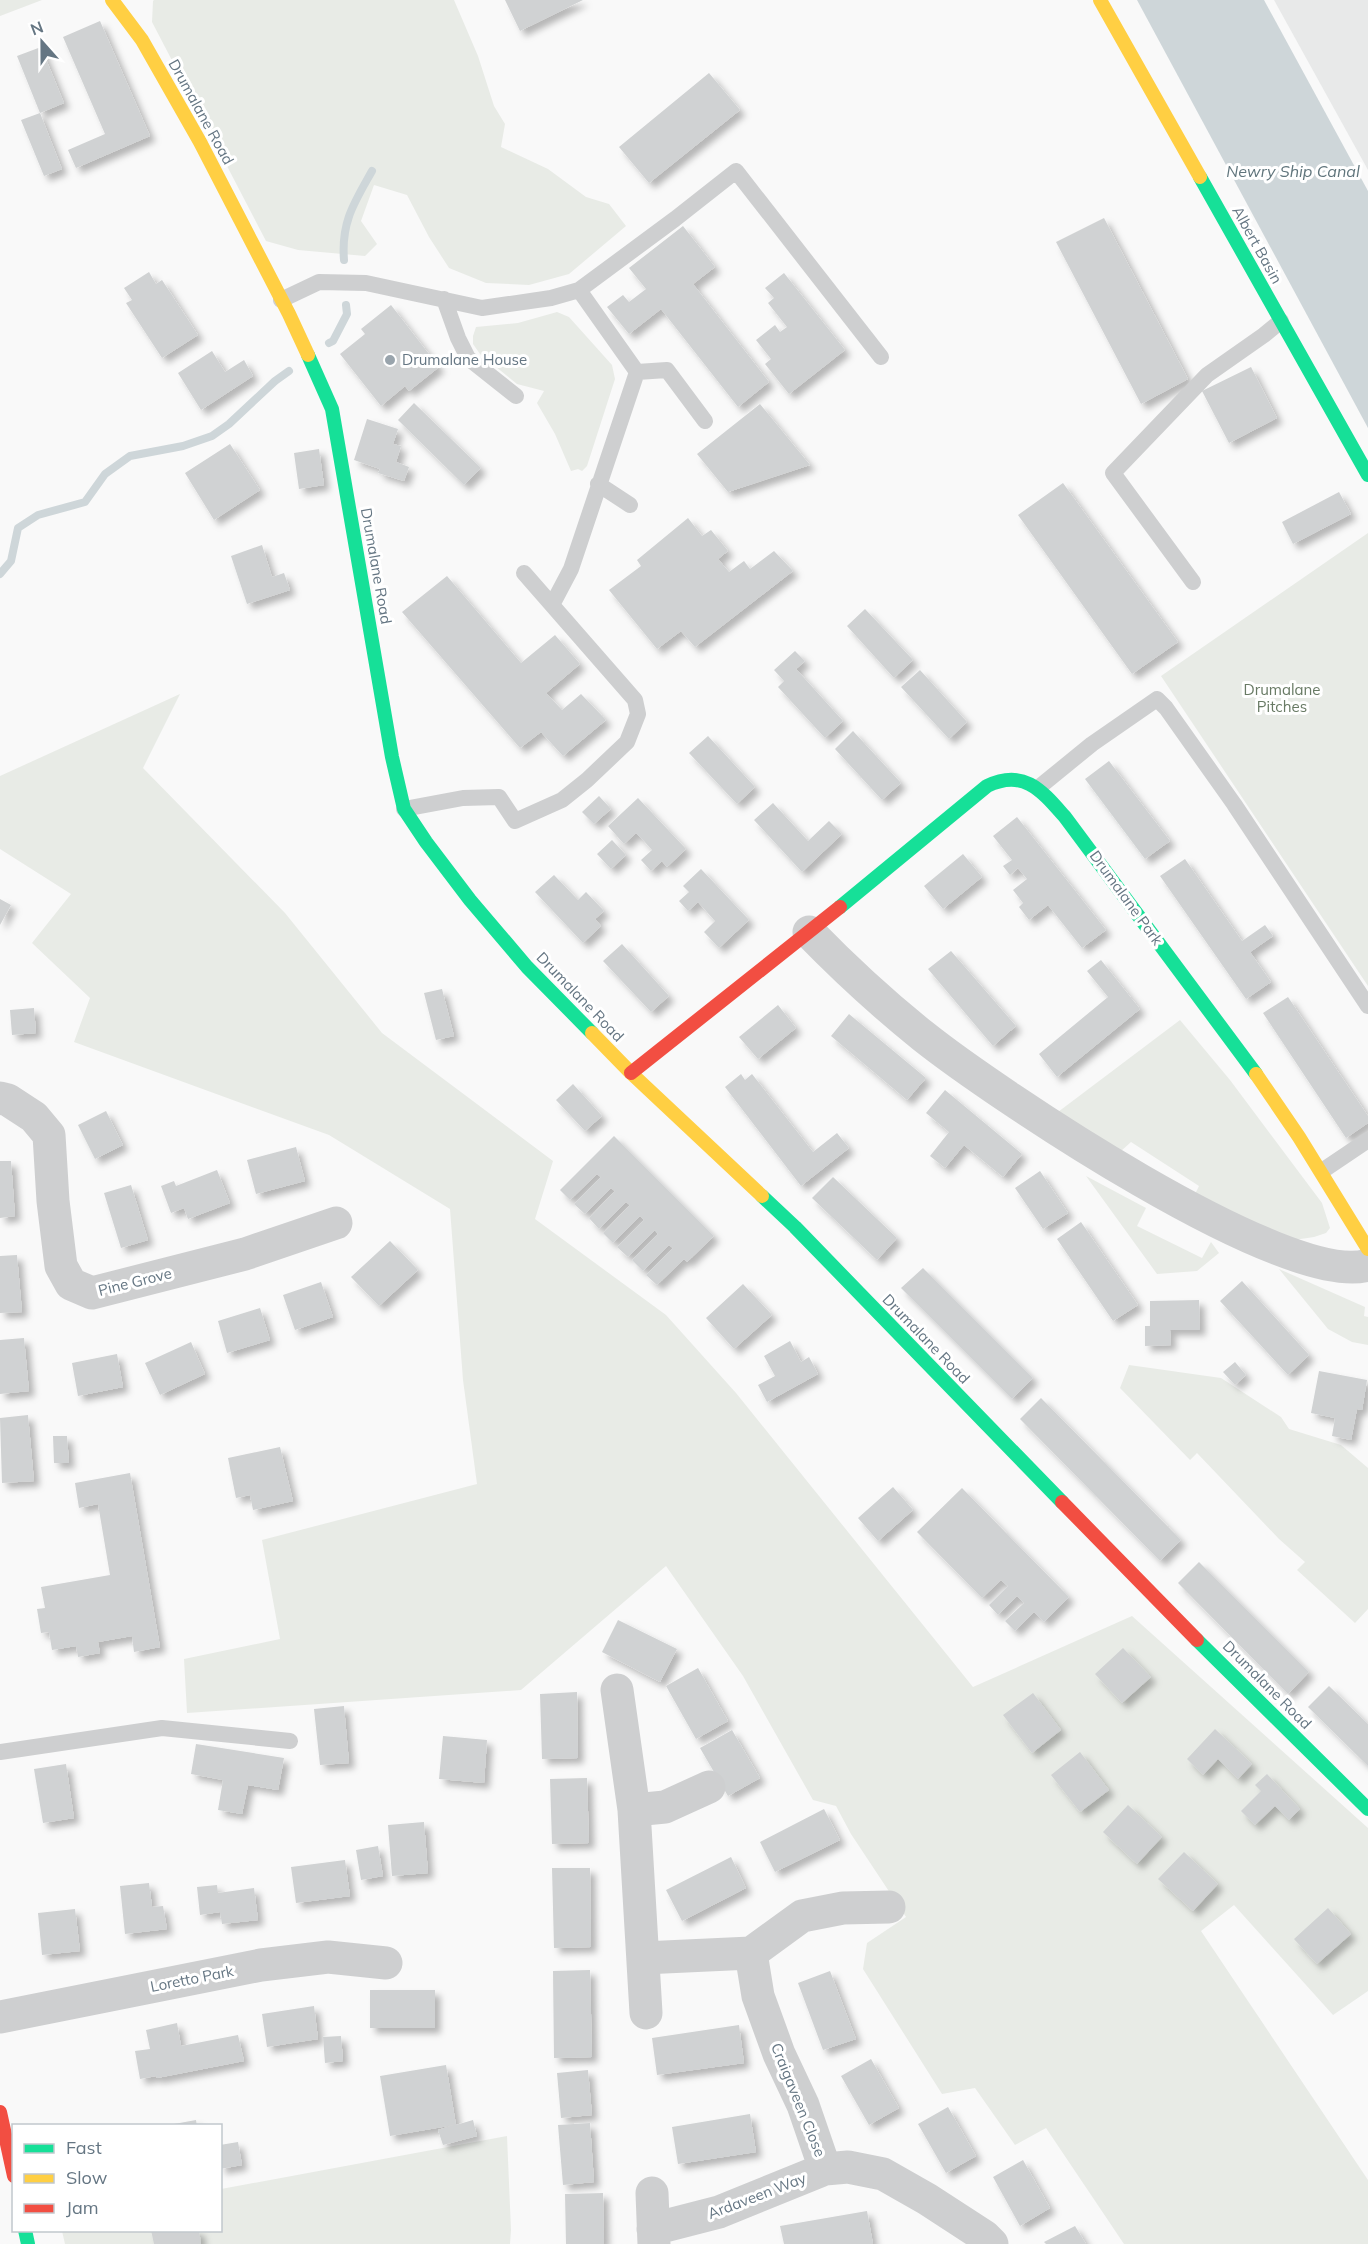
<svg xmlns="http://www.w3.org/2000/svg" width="1368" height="2244" font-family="Mulish,sans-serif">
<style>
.built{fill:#e8e9e9}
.green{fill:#e8ebe6}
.water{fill:#ced6d9}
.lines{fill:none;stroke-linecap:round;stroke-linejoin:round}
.stream{stroke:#ced6d9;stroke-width:8}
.building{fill:#d0d2d3;filter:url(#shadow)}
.lane{stroke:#cecfd0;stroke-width:16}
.street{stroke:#cecfd0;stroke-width:33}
.fast{stroke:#16e098;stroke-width:14}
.slow{stroke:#ffcf43;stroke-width:14}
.jam{stroke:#f24e42;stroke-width:14}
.poi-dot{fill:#99a4ac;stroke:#fff;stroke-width:2}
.labels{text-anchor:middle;stroke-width:6;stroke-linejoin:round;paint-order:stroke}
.street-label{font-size:15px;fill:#657683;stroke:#fff}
.poi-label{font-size:15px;fill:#657683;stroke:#fff;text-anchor:start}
.park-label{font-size:15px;fill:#687a64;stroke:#fff}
.water-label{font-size:16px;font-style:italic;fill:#60757c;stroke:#fff}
</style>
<defs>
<filter id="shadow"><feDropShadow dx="5.5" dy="5.5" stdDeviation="3" flood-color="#0004"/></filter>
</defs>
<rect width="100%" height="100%" fill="#f9f9f9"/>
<!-- built -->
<path class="built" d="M1274,0H1368V170Z"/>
<!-- green -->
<path class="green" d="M0,0H42L0,16Z
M154,0H454L478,56L494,106L505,124L501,147L548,169L586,197L609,204L626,226L569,274L529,285L486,283L449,268L429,237L407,195L374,185L361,221L377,244L365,256L298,250L266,241L152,22L153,1Z
M557,312L569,317L612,365L615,379L587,466L582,471L578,469L571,471L555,434L537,403L544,391L517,384L480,354L473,344V336L476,327L518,323Z
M1368,533V986L1161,676Z
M180,694L143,768L285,913L382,1033L553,1161L535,1219L666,1315L736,1393L973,1687L1132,1616L1368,1828V1991L1333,2015L1234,1905L1201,1931L1368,2180V2244H1124L1046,2128L1015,2145L975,2088L942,2094L863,1969L867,1943L906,1917L851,1834L836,1806L813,1800L743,1676L666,1566L521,1690L187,1713L184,1659L280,1639L262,1540L477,1484L463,1380L450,1209L329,1135L74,1042L90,998L32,943L71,894L0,849V776Z
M1180,1020L1230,1080L1322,1203L1330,1228L1326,1233L1314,1237L1294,1240L1193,1198L1199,1186L1131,1142L1120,1152L1054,1115Z
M1086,1176L1146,1208L1137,1226L1202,1258L1211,1242L1219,1253L1197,1271L1157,1274Z
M1279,1269L1365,1307L1364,1316L1368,1317V1345L1352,1342L1328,1329Z
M1129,1365L1221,1378L1281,1417L1289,1429L1341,1445L1368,1468V1609L1355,1623L1297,1570L1305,1562L1279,1539L1197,1453L1190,1460L1120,1388Z
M507,2136L511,2230L510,2244H65L62,2231L220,2230L221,2189Z"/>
<!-- water -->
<path class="water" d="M1137,0H1264L1368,191V428Z"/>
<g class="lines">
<!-- stream -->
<path class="stream" d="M344,260C341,222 354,203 372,171
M329,343L333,341L347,314L346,305
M0,574L11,561L18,528L38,515L85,502L105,474L130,456L183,446L212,436L229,424L275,381L289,371"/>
</g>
<!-- building -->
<path class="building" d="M505,0H583L520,31Z
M100,21L150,136L76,168L68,150L105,134L63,37Z
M41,47L64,103L40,113L17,56Z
M709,73L740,110L649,183L619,147Z
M40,113L62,169L44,176L21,120Z
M1104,218L1188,379L1141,404L1056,242Z
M683,226L715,267L693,284L769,382L738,407L661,309L629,334L607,307L623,295L629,302L646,289L629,268Z
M149,272L156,284L162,280L198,335L162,358L126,303L132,300L124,288Z
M784,273L845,350L789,394L765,364L771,359L756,340L775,325L780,332L787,327L768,303L774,298L765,288Z
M391,305L439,367L409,391L405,386L381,406L340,354L365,334L361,329Z
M212,351L225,372L244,360L253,376L201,410L178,373Z
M1251,367L1277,418L1229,443L1202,391Z
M414,403L481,468L464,485L398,420Z
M760,404L810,465L728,492L697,454Z
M367,419L398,429L393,444L401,446L396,462L409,467L404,481L378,473L380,469L354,460Z
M230,444L260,490L214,520L185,473Z
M319,449L324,485L299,489L294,453Z
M1063,483L1178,642L1132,674L1018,515Z
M1339,492L1351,514L1293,544L1282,522Z
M688,518L702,536L711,530L728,551L718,559L729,572L744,561L750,569L774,551L793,571L695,647L681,631L657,649L609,590L641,566L637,560Z
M262,545L272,577L284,573L290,590L247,604L231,556Z
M447,576L521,663L555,635L580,664L546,693L562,710L581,694L606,720L563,756L541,732L520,748L402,612Z
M865,609L913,660L894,678L847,626Z
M795,651L805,661L796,669L843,721L825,738L778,687L784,681L774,670Z
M920,670L967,722L949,739L901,687Z
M853,731L901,783L882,800L835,749Z
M708,736L755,787L737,804L689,753Z
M1109,761L1170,841L1145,859L1085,779Z
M599,796L611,809L594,824L582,812Z
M638,798L686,849L667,867L662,861L651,871L641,860L652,850L644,841L636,833L624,844L608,826Z
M773,803L808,841L829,821L842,834L802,872L754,820Z
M1017,817L1106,930L1082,948L1048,905L1029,920L1019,907L1023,903L1013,890L1027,879L1018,868L1010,875L1003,866L1012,860L993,836Z
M612,840L626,855L611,869L597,854Z
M963,854L982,877L943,909L924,886Z
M1185,859L1242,941L1265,925L1273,936L1250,952L1271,982L1246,999L1160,876Z
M701,869L749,920L719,948L704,932L715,921L698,902L688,911L679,901L689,892L683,886Z
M554,875L578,900L586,892L604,911L595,919L601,926L583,943L535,892Z
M0,899L11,905L0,925Z
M622,944L669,996L651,1012L603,961Z
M951,951L1016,1026L993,1046L928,969Z
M1101,960L1140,1009L1057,1077L1039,1054L1108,997L1087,971Z
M442,989L454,1036L436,1040L424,993Z
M1288,997L1368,1116V1123L1346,1138L1263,1013Z
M778,1005L796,1028L758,1059L739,1037Z
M34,1008L36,1033L12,1035L10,1010Z
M849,1014L926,1078L907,1100L831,1036Z
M741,1074L745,1080L752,1074L813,1152L837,1133L849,1148L801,1186L725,1087Z
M573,1084L602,1116L585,1131L556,1100Z
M945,1090L1022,1154L1003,1177L964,1145L945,1168L930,1156L949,1132L926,1113Z
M106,1111L123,1145L95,1159L78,1125Z
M614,1136L714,1236L687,1262L684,1259L657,1285L646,1275L673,1248L669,1245L643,1271L632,1260L658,1234L655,1230L628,1257L617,1247L644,1220L640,1216L613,1243L603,1233L630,1205L626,1202L599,1229L589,1218L615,1191L611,1188L585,1214L574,1204L601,1177L597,1174L570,1200L560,1190Z
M296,1147L305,1181L256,1194L247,1160Z
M0,1161H11L15,1216L0,1218Z
M217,1170L230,1203L188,1219L184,1208L171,1213L161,1186L174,1181L176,1186Z
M1040,1171L1068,1213L1043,1229L1015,1188Z
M833,1177L897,1238L877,1260L812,1198Z
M131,1185L148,1240L121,1248L104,1193Z
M1081,1222L1138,1305L1113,1321L1057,1239Z
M390,1241L418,1270L379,1306L351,1277Z
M17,1255L22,1312L0,1313V1256Z
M923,1268L1033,1378L1012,1399L901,1288Z
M1242,1281L1309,1355L1288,1375L1220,1301Z
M321,1282L333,1317L295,1330L283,1295Z
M743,1284L772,1315L734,1349L706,1318Z
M1199,1300L1200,1330H1170L1171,1345L1145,1346V1326H1150V1301Z
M260,1308L270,1340L227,1353L218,1321Z
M24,1338L29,1391L0,1394V1340Z
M790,1341L801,1362L809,1357L818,1374L767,1402L758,1385L775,1376L764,1356Z
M191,1342L205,1374L160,1395L145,1363Z
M117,1354L123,1387L78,1396L72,1363Z
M1235,1362L1246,1375L1235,1385L1223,1372Z
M1319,1371L1367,1380L1362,1410L1357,1409L1351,1440L1332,1436L1335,1418L1311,1413Z
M1041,1398L1181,1540L1160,1561L1020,1419Z
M28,1415L34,1481L2,1483L0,1418Z
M53,1436H67L69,1463H54Z
M280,1447L293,1501L253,1510L250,1495L236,1498L228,1458Z
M130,1473L160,1647L134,1652L132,1636L98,1642L100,1653L78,1657L76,1646L52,1650L49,1632L41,1633L37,1609L45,1608L41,1587L110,1575L98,1504L79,1508L75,1483Z
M893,1487L913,1510L878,1541L858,1518Z
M962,1488L1069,1597L1044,1622L1034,1612L1015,1631L1005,1621L1024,1603L1017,1596L998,1615L989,1605L1008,1586L1001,1580L982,1598L917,1532Z
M1199,1562L1309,1672L1288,1694L1178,1583Z
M618,1620L677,1649L660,1682L602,1652Z
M1123,1648L1151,1677L1122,1703L1095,1674Z
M698,1668L728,1721L696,1739L666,1686Z
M1329,1686L1368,1724V1766L1308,1707Z
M577,1692L578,1758L542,1759L540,1694Z
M1033,1693L1061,1730L1032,1753L1003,1715Z
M344,1706L349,1763L320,1765L314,1709Z
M1215,1729L1252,1764L1238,1779L1218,1759L1203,1775L1187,1759Z
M732,1730L760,1778L728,1796L700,1748Z
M443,1736L487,1740L484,1783L439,1779Z
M196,1744L284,1758L278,1790L248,1785L242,1814L218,1810L223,1780L191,1774Z
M1080,1752L1109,1790L1080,1812L1051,1775Z
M66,1764L74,1818L43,1823L34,1769Z
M1267,1774L1300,1809L1289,1820L1275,1806L1255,1825L1241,1811L1261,1791L1255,1785Z
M587,1778L589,1843L552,1844L550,1779Z
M1128,1805L1162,1837L1137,1864L1103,1832Z
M824,1809L840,1840L775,1872L760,1842Z
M424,1822L428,1873L392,1876L388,1825Z
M378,1846L383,1876L361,1880L356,1850Z
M1184,1852L1218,1884L1193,1911L1158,1879Z
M731,1857L746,1888L682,1921L666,1890Z
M345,1860L350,1896L296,1903L291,1867Z
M552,1868H590L591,1947L554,1948Z
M149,1883L152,1907L163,1906L167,1929L125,1934L120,1886Z
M217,1885L218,1893L254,1888L258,1920L222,1924L220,1912L200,1915L197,1887Z
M1328,1908L1351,1934L1317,1964L1294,1939Z
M75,1909L80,1951L42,1955L38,1913Z
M590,1970L592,2057L554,2058L553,1971Z
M830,1971L856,2039L823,2050L798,1983Z
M370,1990H435V2028H370Z
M314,2006L318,2039L267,2047L262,2014Z
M177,2023L181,2046L238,2035L244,2061L157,2078L156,2076L140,2079L135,2051L150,2049L146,2030Z
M739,2025L744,2063L657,2075L652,2038Z
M341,2036L343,2061L325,2063L323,2037Z
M871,2059L899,2108L869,2125L841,2076Z
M446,2065L456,2125L473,2120L477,2136L443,2145L438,2130L454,2125L390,2136L380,2076Z
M588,2070L592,2115L561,2118L557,2073Z
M948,2107L976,2156L946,2173L918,2124Z
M750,2114L756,2152L678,2164L672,2127Z
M196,2120L197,2126H174V2124Z
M590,2123L594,2182L563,2185L558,2125Z
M238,2142L242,2165L220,2169V2145Z
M1023,2160L1050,2208L1020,2226L993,2177Z
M603,2193L604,2244H566L565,2194Z
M867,2211L873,2244H784L780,2226Z
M1075,2226L1086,2244H1046L1044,2242Z
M151,2230H199L201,2244H154Z"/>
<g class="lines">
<!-- lane -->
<path class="lane" d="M579,290L637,372L667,370L705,421
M444,299L458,338L468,358L516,396
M281,300L319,282L366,283L482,308L551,298L579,290L675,219L736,171L881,357
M598,484L630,505
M1193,582L1113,473L1207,375L1264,335L1281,321
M552,605L571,569L637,372
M1038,788L1092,744L1157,699L1166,708L1234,804L1368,1006
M404,809L463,798L499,797L515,821L562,800L587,780L627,742L638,714L635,700L524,573
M1322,1171L1368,1140
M0,1752L162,1728L290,1741"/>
<!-- street -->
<path class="street" d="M809,932C845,969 883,1004 923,1036C992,1091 1287,1290 1368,1265
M0,1098L8,1100L34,1117L49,1135L53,1201L61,1266L71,1284L92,1293L245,1254L336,1223
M617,1690L634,1810L646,2013
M634,1810L665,1807L709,1787
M751,1953L758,1996L779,2054L803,2105L825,2169
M643,1958L751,1953L802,1916L843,1908L889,1907
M0,2017L261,1965L328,1957L386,1963
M652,2193L654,2244
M653,2229L719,2212L825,2169L848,2167L883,2174L927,2199L984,2236L992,2244"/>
<!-- fast -->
<path class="fast" d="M1200,177L1368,475
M308,355L332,409L392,757L404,809L426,842L470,900L527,967L592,1033
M840,907L987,786C1024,768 1042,791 1065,817L1256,1074
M762,1196L795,1227L1062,1502
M1197,1640L1368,1809
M25,2230L28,2244"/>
<!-- slow -->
<path class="slow" d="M112,0L142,40L200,142L289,314L308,355
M1100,0L1200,177
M592,1033L631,1073L762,1196
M1256,1074L1299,1137L1368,1249"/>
<!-- jam -->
<path class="jam" d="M631,1073L840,907
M1062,1502L1197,1640
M0,2112L14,2176"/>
</g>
<!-- markers -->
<circle class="poi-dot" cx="390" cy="360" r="6"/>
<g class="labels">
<!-- street labels -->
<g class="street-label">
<text transform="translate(201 112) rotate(61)" y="5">Drumalane Road</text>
<text transform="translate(1257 245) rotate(61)" y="5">Albert Basin</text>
<text transform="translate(376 566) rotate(80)" y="5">Drumalane Road</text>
<text transform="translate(1126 898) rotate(54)" y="5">Drumalane Park</text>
<text transform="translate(580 997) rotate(46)" y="5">Drumalane Road</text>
<text transform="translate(135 1282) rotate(-14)" y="5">Pine Grove</text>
<text transform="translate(926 1339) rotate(46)" y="5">Drumalane Road</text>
<text transform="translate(1267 1685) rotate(45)" y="5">Drumalane Road</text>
<text transform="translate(192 1979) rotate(-11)" y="5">Loretto Park</text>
<text transform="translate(798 2100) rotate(68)" y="5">Craigaveen Close</text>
<text transform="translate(757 2196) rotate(-21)" y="5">Ardaveen Way</text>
</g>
<!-- poi labels -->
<g class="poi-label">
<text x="402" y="365">Drumalane House</text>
</g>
<!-- park labels -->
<g class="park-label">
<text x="1282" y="695">Drumalane<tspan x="1282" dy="17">Pitches</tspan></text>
</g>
<!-- water labels -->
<g class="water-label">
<text x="1293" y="177">Newry Ship Canal</text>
</g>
</g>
<!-- legend -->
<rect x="12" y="2124" width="210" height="108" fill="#ffffff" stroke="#c1c8cd" stroke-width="1.5"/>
<rect x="24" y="2144" width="30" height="9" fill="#16e098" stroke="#c1c8cd" stroke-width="1.5"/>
<text x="66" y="2154" font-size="18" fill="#657683">Fast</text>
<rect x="24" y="2174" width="30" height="9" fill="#ffcf43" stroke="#c1c8cd" stroke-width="1.5"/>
<text x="66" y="2184" font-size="18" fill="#657683">Slow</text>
<rect x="24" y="2204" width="30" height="9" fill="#f24e42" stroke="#c1c8cd" stroke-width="1.5"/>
<text x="66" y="2214" font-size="18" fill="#657683">Jam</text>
<!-- north arrow -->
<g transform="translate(42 42) rotate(339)" stroke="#ffffff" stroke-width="4.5" paint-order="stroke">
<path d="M0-4.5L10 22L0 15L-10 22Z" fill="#657683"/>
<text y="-9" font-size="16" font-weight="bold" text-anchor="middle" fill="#657683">N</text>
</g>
</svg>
